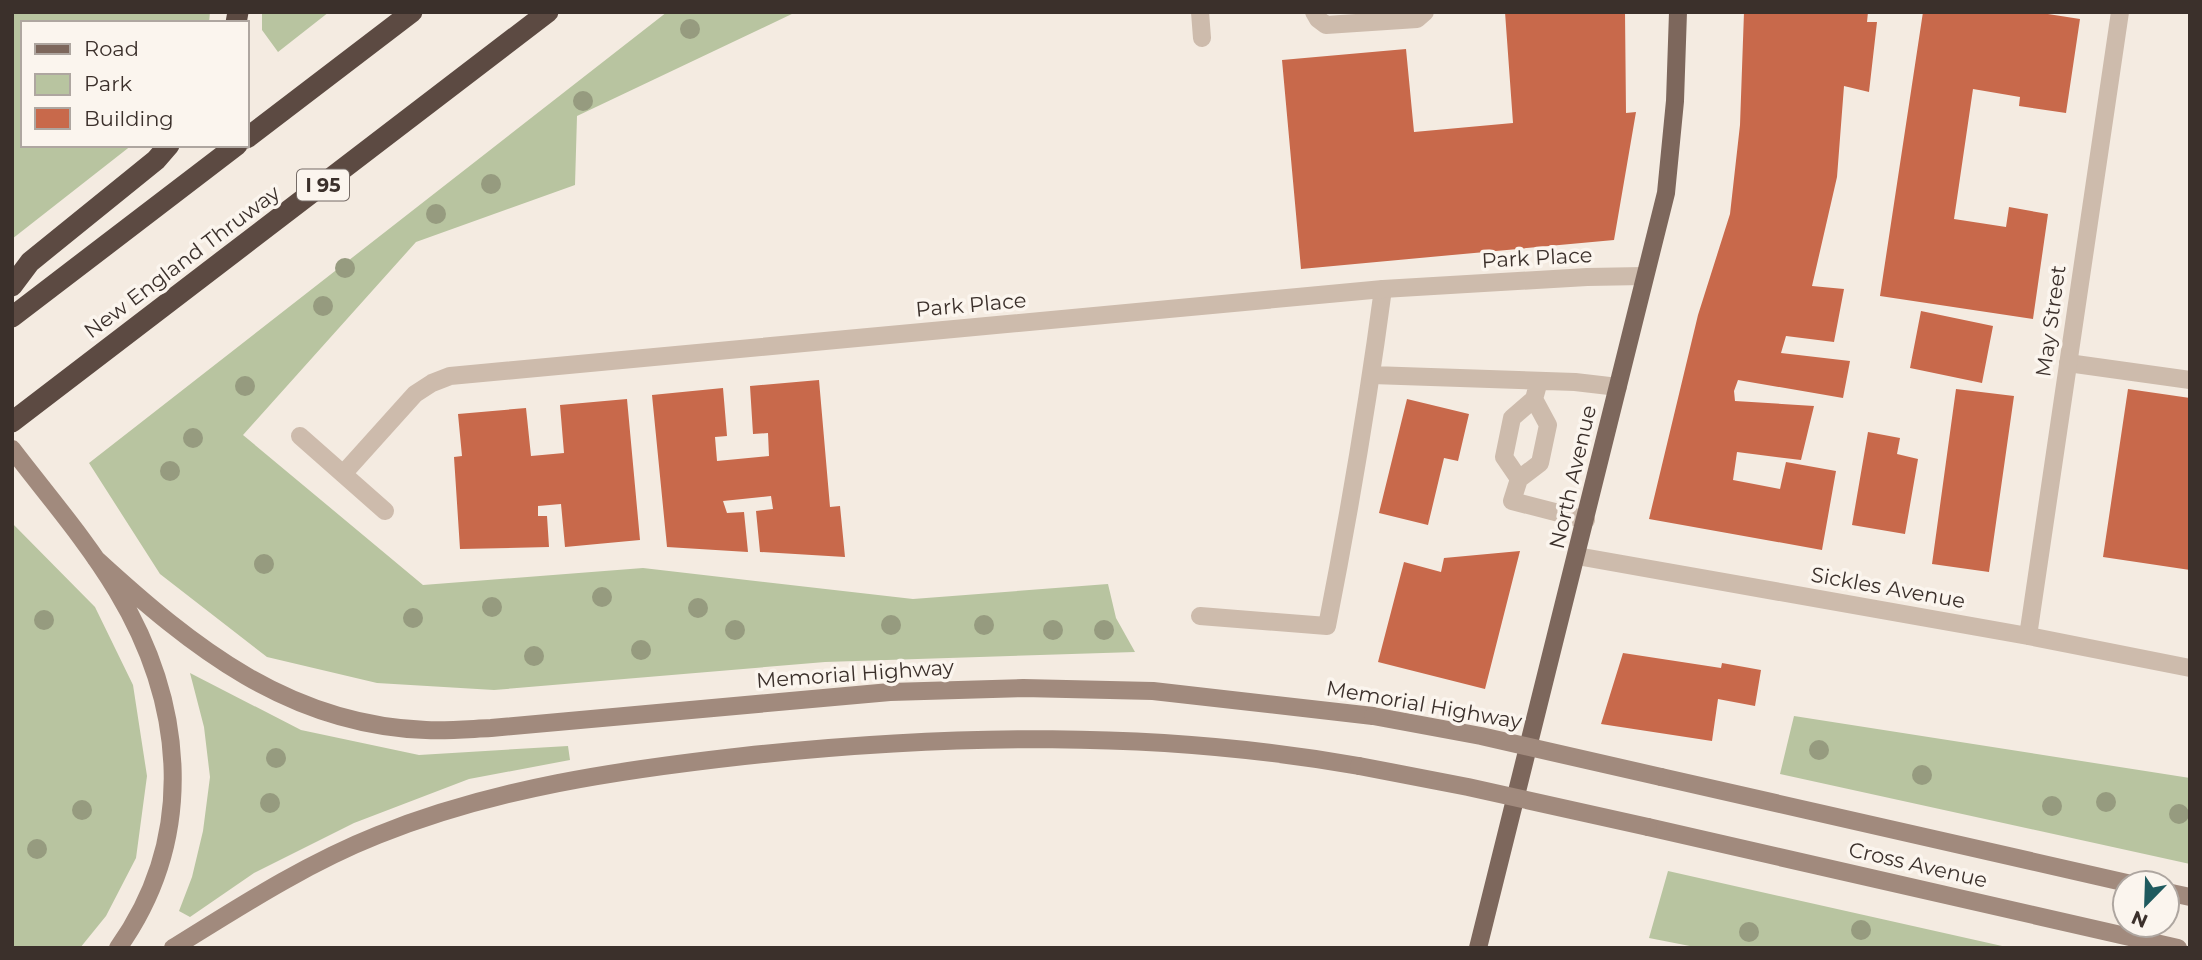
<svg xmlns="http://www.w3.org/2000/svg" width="2202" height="960" font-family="Montserrat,sans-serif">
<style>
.green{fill:#b8c4a0}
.building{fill:#c8694b}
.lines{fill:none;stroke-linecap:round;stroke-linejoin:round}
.service{stroke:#cdbbac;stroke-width:18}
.minor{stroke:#cdbbac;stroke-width:18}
.secondary{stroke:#a18a7d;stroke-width:18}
.primary{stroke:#7d675c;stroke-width:18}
.motorway{stroke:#5c4a42;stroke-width:21}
.secondary-bridge{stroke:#a18a7d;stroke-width:18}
.tree{fill:#969b7f}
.labels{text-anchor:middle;stroke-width:7;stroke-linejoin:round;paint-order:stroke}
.shield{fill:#fbf5ee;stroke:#756b66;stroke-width:2}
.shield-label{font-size:19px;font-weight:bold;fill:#3b302b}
.street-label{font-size:21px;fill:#3b302b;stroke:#fbf5ee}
</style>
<rect width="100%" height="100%" fill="#f4ebe1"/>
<!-- green -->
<path class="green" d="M12,12H210L209,23H23V145H132L12,239Z
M262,12H329L278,52L262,30Z
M667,12H796L577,116L575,185L416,242L243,435L423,585L643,568L913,599L1108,584L1116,618L1135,652L825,662L494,690L377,683L267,657L160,574L89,463Z
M12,523L95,607L133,685L147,776L136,858L106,916L80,948H12Z
M190,673L301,730L419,755L568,746L570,760L469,779L354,823L254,873L190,917L179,911L192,877L203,831L210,777L204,727Z
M1794,716L2190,778V864L1780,774Z
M1668,871L2011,948H1700L1649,938Z"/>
<!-- building -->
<path class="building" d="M1505,12H1625L1626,113L1636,112L1614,240L1301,269L1282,60L1406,49L1414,132L1513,123Z
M1744,12H1868L1867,22H1877L1869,92L1844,86L1837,177L1812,286L1844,289L1834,342L1786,336L1781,353L1850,361L1843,398L1738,380L1734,391L1735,401L1814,406L1801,460L1737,452L1733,480L1780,489L1786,462L1836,471L1822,550L1649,519L1698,315L1730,214L1740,125Z
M1923,12H2035L2080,19L2066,113L2019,106L2020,97L1973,89L1954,219L2006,227L2009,207L2048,214L2033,319L1880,296Z
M1921,311L1993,326L1982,383L1910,368Z
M819,380L830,507L840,506L845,557L760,552L756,511L773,509L771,496L723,501L727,513L744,512L748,552L667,547L652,395L723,388L727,436L715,437L717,461L769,456L768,433L753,434L750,386Z
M1956,389L2014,396L1989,572L1932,564Z
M2128,389L2190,398V570L2103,557Z
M627,399L640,540L565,547L561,504L538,506V516H547L549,547L460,549L454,457L462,456L458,414L526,408L531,456L564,453L560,405Z
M1407,399L1469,414L1458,461L1444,458L1428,525L1379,513Z
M1868,432L1900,438L1897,454L1918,459L1905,534L1852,525Z
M1520,551L1485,689L1378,662L1404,562L1441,572L1444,558Z
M1623,653L1721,668L1722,663L1761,670L1755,706L1718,699L1712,741L1601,724Z"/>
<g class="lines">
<!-- service -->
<path class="service" d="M1200,12L1202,38
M1314,12L1318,19L1326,25L1417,19L1425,12
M2068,363L2190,380
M1372,375L1575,382L1618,387
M1534,399L1548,425L1540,463L1519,479L1504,457L1512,418L1534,399L1539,381
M1519,479L1512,501L1586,520
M1200,616L1327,626C1349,514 1368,402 1383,289"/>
<!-- minor -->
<path class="minor" d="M300,436L385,511
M343,474L415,394L432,383L450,376L1383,289L1587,277L1644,276
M1577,556L2028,636L2190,668
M2028,636L2120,12"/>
<!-- secondary -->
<path class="secondary" d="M12,449C48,496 87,541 117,591C185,704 197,837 118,948
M96,559C192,647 289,725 426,730C448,731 469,729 491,728L890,692L1023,688L1153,691L1373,716
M1661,777L2127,883
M1648,827L2178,948
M2167,892L2190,897
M173,948C239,907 305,864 378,835C495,788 619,770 744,756C949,734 1156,730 1359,766"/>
<!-- primary -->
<path class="primary" d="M1478,948L1666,193L1675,101L1678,12"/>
<!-- motorway -->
<path class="motorway" d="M236,23L238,12
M247,138L412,12
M12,286L30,262L156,160L169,145
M12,317L237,145
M12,422L548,12"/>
<!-- secondary-bridge -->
<path class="secondary-bridge" d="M1373,716L1481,736L1661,777
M1359,766L1468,787L1648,827"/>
</g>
<!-- trees -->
<g class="tree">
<circle cx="690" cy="29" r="10"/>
<circle cx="583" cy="101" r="10"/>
<circle cx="491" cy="184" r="10"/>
<circle cx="436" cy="214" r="10"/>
<circle cx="345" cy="268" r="10"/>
<circle cx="323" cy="306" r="10"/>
<circle cx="245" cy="386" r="10"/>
<circle cx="193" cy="438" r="10"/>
<circle cx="170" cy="471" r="10"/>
<circle cx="264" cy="564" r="10"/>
<circle cx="602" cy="597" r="10"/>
<circle cx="492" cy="607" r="10"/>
<circle cx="698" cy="608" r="10"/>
<circle cx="413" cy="618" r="10"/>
<circle cx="44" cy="620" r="10"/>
<circle cx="891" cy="625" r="10"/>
<circle cx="984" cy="625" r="10"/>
<circle cx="735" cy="630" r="10"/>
<circle cx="1053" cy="630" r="10"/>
<circle cx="1104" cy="630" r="10"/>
<circle cx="641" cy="650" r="10"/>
<circle cx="534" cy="656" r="10"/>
<circle cx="1819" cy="750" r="10"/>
<circle cx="276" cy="758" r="10"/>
<circle cx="1922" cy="775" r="10"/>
<circle cx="2106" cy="802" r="10"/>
<circle cx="270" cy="803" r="10"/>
<circle cx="2052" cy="806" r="10"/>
<circle cx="82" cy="810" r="10"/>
<circle cx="2179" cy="814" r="10"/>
<circle cx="37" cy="849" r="10"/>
<circle cx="1861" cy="930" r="10"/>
<circle cx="1749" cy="932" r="10"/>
</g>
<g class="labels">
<!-- shield labels -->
<rect class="shield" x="297" y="169.5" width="52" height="31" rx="5"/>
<g class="shield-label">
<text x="323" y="192">I 95</text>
</g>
<!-- street labels -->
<g class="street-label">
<text transform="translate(1537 258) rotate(-3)" y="7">Park Place</text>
<text transform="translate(182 262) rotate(-37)" y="7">New England Thruway</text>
<text transform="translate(971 305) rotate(-5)" y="7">Park Place</text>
<text transform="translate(2051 321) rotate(-82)" y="7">May Street</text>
<text transform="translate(1573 477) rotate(-77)" y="7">North Avenue</text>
<text transform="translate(1888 588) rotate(10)" y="7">Sickles Avenue</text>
<text transform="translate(855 674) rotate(-4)" y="7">Memorial Highway</text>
<text transform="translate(1424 705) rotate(10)" y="7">Memorial Highway</text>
<text transform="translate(1918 865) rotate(13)" y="7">Cross Avenue</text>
</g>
</g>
<!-- border -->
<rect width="2202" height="960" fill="none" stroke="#3b302b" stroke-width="28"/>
<!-- legend -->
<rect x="21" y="21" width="228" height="126" fill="#fbf5ee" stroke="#aea6a0" stroke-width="2"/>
<rect x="35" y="44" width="35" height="10" fill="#7d675c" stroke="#aea6a0" stroke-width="2"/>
<text x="84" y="56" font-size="21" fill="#3b302b">Road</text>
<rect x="35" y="74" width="35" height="21" fill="#b8c4a0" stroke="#aea6a0" stroke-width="2"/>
<text x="84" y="91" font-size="21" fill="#3b302b">Park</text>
<rect x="35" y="108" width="35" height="21" fill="#c8694b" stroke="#aea6a0" stroke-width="2"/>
<text x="84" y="126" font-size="21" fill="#3b302b">Building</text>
<!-- north arrow -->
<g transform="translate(2146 904) rotate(203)"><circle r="33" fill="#fbf5ee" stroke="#aea6a0" stroke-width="2"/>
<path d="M0-5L12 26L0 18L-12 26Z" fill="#1f5a5e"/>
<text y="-10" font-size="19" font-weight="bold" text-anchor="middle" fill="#3b302b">N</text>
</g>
</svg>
